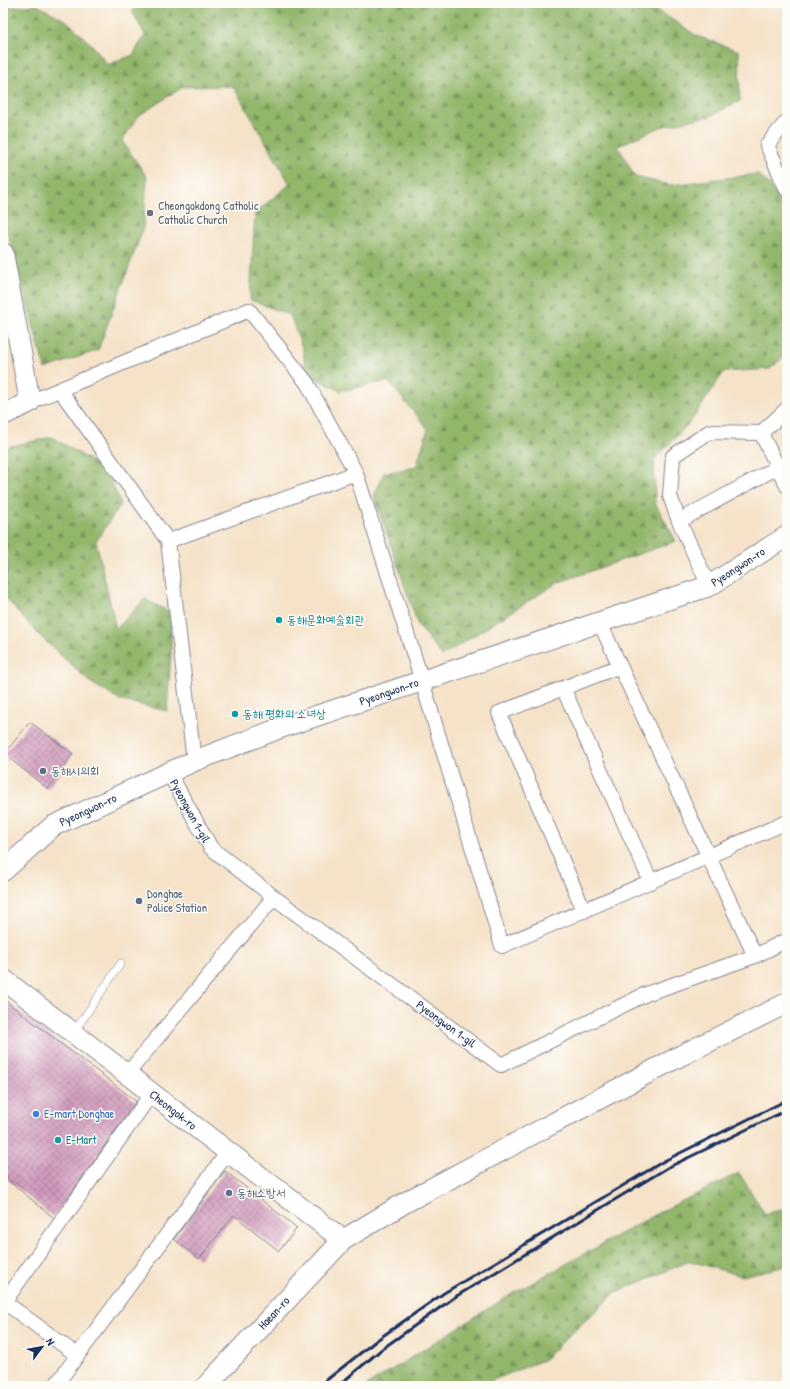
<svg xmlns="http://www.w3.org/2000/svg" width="790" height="1389" font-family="'Patrick Hand','Poor Story',sans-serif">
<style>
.forest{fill:url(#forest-firs);stroke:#567264}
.building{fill:url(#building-cross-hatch)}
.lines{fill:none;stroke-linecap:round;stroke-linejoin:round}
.lane-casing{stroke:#888893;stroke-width:8}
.street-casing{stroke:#888893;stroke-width:16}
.secondary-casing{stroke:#888893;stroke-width:22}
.lane{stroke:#fff;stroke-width:7}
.street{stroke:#fff;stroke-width:14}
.secondary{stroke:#fff;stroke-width:20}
.rail{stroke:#1b2f5e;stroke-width:3}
.worship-dot{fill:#6b7280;stroke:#fdfcf7;stroke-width:1.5}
.culture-dot{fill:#0f9aa8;stroke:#fdfcf7;stroke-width:1.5}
.service-dot{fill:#5c6f8a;stroke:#fdfcf7;stroke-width:1.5}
.shop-dot{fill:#3f7fe0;stroke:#fdfcf7;stroke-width:1.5}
.labels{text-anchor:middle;stroke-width:3;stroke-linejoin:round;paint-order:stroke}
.worship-label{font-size:12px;fill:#5b616d;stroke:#fdfcf7;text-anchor:start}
.street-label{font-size:12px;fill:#1b2f5e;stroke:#fdfcf7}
.culture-label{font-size:12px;fill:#0d838f;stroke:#fdfcf7;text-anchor:start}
.service-label{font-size:12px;fill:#4e5e75;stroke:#fdfcf7;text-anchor:start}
.shop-label{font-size:12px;fill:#366cbe;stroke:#fdfcf7;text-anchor:start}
</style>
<defs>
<pattern id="forest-firs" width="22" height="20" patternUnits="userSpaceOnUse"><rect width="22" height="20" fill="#92b66a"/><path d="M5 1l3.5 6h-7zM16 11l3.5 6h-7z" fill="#76945a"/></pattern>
<pattern id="building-cross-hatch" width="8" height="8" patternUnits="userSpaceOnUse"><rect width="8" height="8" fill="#d098bb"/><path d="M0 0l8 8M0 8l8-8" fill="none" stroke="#a87c9b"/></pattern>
</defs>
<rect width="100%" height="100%" fill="#fdfcf7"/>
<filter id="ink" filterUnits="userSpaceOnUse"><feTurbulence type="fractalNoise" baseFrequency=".025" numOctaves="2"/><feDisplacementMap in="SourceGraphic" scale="8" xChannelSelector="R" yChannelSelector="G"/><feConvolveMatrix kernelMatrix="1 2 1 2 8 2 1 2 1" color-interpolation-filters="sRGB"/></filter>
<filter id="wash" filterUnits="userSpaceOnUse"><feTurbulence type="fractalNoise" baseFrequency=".012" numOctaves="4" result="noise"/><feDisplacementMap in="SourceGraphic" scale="16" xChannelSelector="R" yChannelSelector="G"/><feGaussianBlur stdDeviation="0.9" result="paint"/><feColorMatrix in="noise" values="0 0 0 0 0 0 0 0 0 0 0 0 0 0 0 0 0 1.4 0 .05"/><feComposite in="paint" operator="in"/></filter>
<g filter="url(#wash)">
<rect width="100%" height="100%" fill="#f5e2c8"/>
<!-- forest -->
<path class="forest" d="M142,3H646L697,36L739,51L740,101L710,116L660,127L618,146L635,177L671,185L758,174L778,193L787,219V354L770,369L724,372L691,421L654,460L655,503L676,541L557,583L442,656L418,625L374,496L384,473L416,467L428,429L388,381L340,391L306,373L303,350L290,315L250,300L255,213L290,184L233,86L183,87L138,116L122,141L147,177L143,229L98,350L45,369L8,234L3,225V8L37,5L67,21L96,49L107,65L133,55L145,35L132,11Z
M52,437L107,471L121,504L96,541L116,629L145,599L171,613V653L167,711L119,700L90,682L38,634L3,595L8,563L3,554V448Z
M739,1173L765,1214L787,1208V1266L742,1276L690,1261L616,1292L543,1360L478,1386H366L505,1298L658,1213Z"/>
<g id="blocks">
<!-- building -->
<path class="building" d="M30,722L73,754L48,789L4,754Z
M3,999L136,1101L54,1218L3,1176Z
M225,1171L297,1228L279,1251L234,1215L199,1259L174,1239Z"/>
</g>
</g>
<g filter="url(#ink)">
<use href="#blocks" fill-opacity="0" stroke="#888893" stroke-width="1"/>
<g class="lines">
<defs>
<path id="lane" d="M74,1032L121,963"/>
<path id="street" d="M787,121L767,145L787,190
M60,390L168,541L194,761
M30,402L249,310L307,383L356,473L422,681L502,946L787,822
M787,409L761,433L709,432L673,456L670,496L679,521L787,462
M761,433L787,486
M679,521L709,586
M168,541L356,473
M599,621L755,956
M563,688L651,882
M169,773L211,848L279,901L501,1065L646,994L755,956L787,940
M584,911L499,713L620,666
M127,1074L274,897
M3,1301L77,1355
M3,1304L152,1093
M55,1386L228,1152"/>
<path id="secondary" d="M3,253L30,402L3,415
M3,871L53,826L194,761L283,727L709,586L787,536
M3,979L343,1240
M206,1386L343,1240L406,1202L563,1118L682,1055L787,1003"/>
</defs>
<!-- lane casing -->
<use href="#lane" class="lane-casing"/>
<!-- street casing -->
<use href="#street" class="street-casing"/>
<!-- secondary casing -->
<use href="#secondary" class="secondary-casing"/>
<!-- lane -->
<use href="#lane" class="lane"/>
<!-- street -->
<use href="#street" class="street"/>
<!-- secondary -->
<use href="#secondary" class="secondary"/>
<!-- rail -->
<path class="rail" d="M319,1386L377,1340L444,1293L664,1161L787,1100
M338,1386L382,1349L455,1297L667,1168L787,1110"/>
</g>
</g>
<!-- markers -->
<circle class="worship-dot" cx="150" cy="213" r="4"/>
<g class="culture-dot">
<circle cx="279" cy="620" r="4"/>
<circle cx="235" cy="714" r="4"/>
<circle cx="58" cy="1140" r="4"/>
</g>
<g class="service-dot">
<circle cx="43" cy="771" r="4"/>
<circle cx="139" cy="901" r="4"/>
<circle cx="229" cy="1193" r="4"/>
</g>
<circle class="shop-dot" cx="36" cy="1114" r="4"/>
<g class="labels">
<!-- worship labels -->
<g class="worship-label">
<text x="158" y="210">Cheongokdong Catholic<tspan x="158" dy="14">Catholic Church</tspan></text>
</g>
<!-- street labels -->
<g class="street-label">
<text transform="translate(738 567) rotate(-33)" y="4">Pyeongwon-ro</text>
<text transform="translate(389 692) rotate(-19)" y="4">Pyeongwon-ro</text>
<text transform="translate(88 810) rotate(-25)" y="4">Pyeongwon-ro</text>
<text transform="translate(190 811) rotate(61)" y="4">Pyeongwon 1-gil</text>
<text transform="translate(446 1024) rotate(36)" y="4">Pyeongwon 1-gil</text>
<text transform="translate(173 1110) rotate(38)" y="4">Cheongok-ro</text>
<text transform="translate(274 1313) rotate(-47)" y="4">Haean-ro</text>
</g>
<!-- culture labels -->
<g class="culture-label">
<text x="287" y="624">동해문화예술회관</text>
<text x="243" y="718">동해 평화의 소녀상</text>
<text x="66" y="1144">E-Mart</text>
</g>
<!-- service labels -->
<g class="service-label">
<text x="51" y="775">동해시의회</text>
<text x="147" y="898">Donghae<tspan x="147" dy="14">Police Station</tspan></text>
<text x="237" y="1197">동해소방서</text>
</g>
<!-- shop labels -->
<g class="shop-label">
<text x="44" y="1118">E-mart Donghae</text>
</g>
</g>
<!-- margin -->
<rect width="790" height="1389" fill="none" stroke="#fdfcf7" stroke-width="16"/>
<!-- north arrow -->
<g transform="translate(42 1347) rotate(58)" stroke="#fdfcf7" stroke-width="3" paint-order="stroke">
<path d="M0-3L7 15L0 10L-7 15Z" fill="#1b2f5e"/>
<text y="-6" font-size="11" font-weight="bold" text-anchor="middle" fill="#1b2f5e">N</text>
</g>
</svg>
